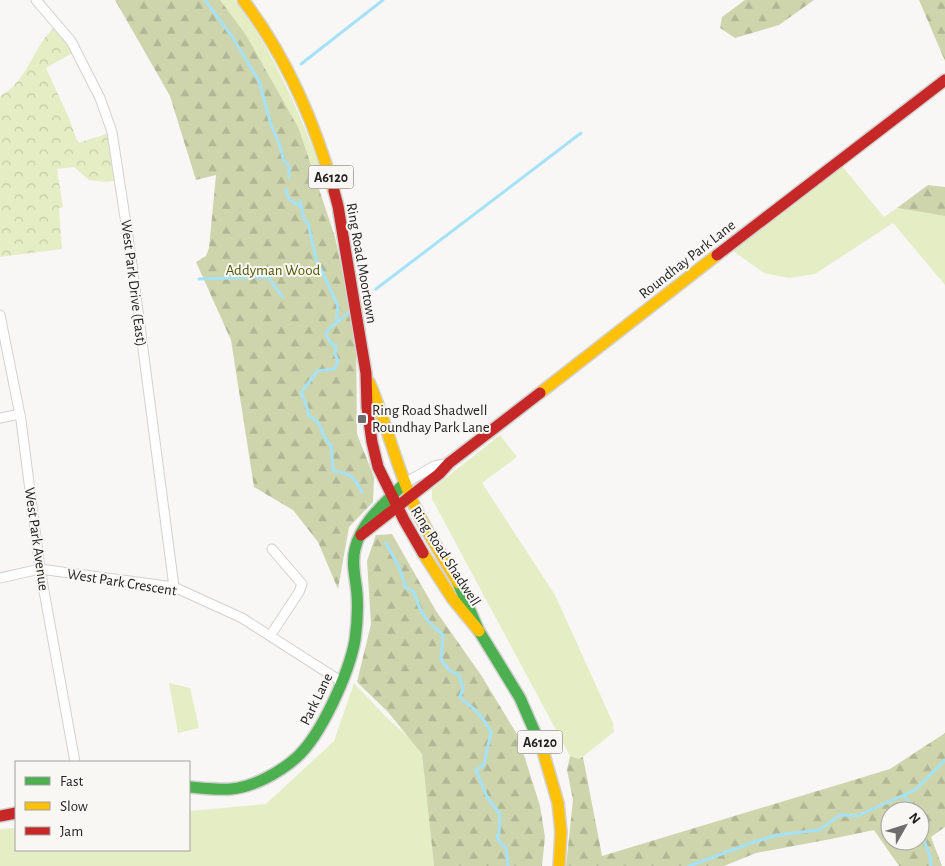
<svg xmlns="http://www.w3.org/2000/svg" width="945" height="866" font-family="'Alegreya Sans',sans-serif">
<style>
.grass{fill:#e5edc5}
.forest{fill:url(#forest-firs);fill-rule:evenodd}
.park{fill:url(#park-crowns)}
.lines{fill:none;stroke-linecap:round;stroke-linejoin:round}
.stream{stroke:#a5e2f8;stroke-width:3}
.street-casing{stroke:#d2d1d0;stroke-width:11}
.fast-casing{stroke:#d2d1d0;stroke-width:14}
.slow-casing{stroke:#d2d1d0;stroke-width:14}
.jam-casing{stroke:#d2d1d0;stroke-width:14}
.street{stroke:#fefefe;stroke-width:9}
.fast{stroke:#4caf50;stroke-width:11}
.slow{stroke:#ffc107;stroke-width:11}
.jam{stroke:#c62828;stroke-width:11}
.poi-dot{fill:#6e6d6b;stroke:#f9f7f4;stroke-width:2}
.labels{text-anchor:middle;stroke-width:4;stroke-linejoin:round;paint-order:stroke}
.shield{fill:#f9f7f4;stroke:#636260;stroke-width:1}
.shield-label{font-size:14px;font-weight:bold;fill:#232221}
.street-label{font-size:15px;fill:#232221;stroke:#f9f7f4}
.park-label{font-size:15px;fill:#4e5902;stroke:#f9f7f4}
.poi-label{font-size:15px;fill:#232221;stroke:#f9f7f4;text-anchor:start}
</style>
<defs>
<pattern id="forest-firs" width="22" height="20" patternUnits="userSpaceOnUse" patternTransform="scale(1.25)"><rect width="22" height="20" fill="#ced5ad"/><path d="M5 1l3.5 6h-7zM16 11l3.5 6h-7z" fill="#b1b795"/></pattern>
<pattern id="park-crowns" width="20" height="18" patternUnits="userSpaceOnUse" patternTransform="scale(1.25)"><rect width="20" height="18" fill="#e5edc5"/><path d="M2 6a3 3 0 1 1 6 0M12 15a3 3 0 1 1 6 0" fill="none" stroke="#c4cba9"/></pattern>
</defs>
<rect width="100%" height="100%" fill="#f8f7f5"/>
<!-- grass -->
<path class="grass" d="M220,0H234C276,53 301,117 325,180L317,183L299,129Z
M842,166L884,217L897,208L945,216V285L893,223L815,274L789,278L764,273L733,251Z
M500,435L517,457L482,483L555,595L613,723L614,732L580,759L570,756L432,499V489Z
M169,683L190,688L199,728L178,733Z
M354,683L387,718L413,741L422,754L434,866H0V829L16,828V850H189V811L266,804L334,741Z"/>
<!-- forest -->
<path class="forest" d="M115,0H220L246,35L299,129L335,237L356,337L357,434L374,477L373,502L349,527L338,589L318,542L293,510L254,487L231,340L196,262L206,256L209,248L216,175L196,180L170,96Z
M745,0H814L779,25L735,38L720,28L722,17Z
M919,0H945V61Z
M928,185L945,187V216L897,208Z
M392,534L436,611L481,675L518,736L540,806L545,837L542,866H434L422,754L388,712L357,682L371,624L367,561L376,535Z
M945,733V827L931,837L942,866H899L874,830L831,839L756,853L724,866H566L573,800L567,770L570,756L579,759L583,757L602,856L890,769ZM890,811H920V841H890Z"/>
<!-- park -->
<path class="park" d="M57,25L76,51L46,68L69,118L78,143L112,132L120,180L107,182L89,180L74,167L57,169L63,207L59,208L62,249L0,257V96C29,81 33,44 57,25Z"/>
<g class="lines">
<!-- stream -->
<path class="stream" d="M205,0L233,38L259,81L271,125L279,143L284,161L289,166V177
M301,64L383,0
M286,189L288,198L302,208
M300,201L304,219L308,223L316,259L338,306L336,323L327,331L326,335L331,344L336,346L335,353L338,362L334,369L317,371L301,393L306,404L309,416C326,423 318,435 331,445L333,471C351,473 354,477 362,492
M199,279L268,277L282,296
M376,289L581,133
M338,322L350,311
M386,543L399,567L406,588L414,592C417,603 422,616 431,624C435,628 439,631 443,635L441,660L450,671L459,675L463,688L460,697C463,702 468,703 473,708C481,715 486,723 491,732L484,765L476,770L487,797L500,814L499,833L497,839L506,848L508,866
M904,796L914,811
M920,823L921,824
M923,838L930,856L931,866
M689,866L751,843L777,835L819,830L840,815L857,816L915,790L945,760"/>
<defs>
<path id="street" d="M36,0L71,41L100,98L112,132L131,257L174,587
M0,315L21,420L40,569L75,762
M0,418L20,414
M405,483L434,466L449,463
M0,578L40,569L174,587L242,618L342,682
M270,636L299,592L302,584L272,549"/>
<path id="fast" d="M458,583L479,631L520,698L543,751
M189,787C202,788 218,790 231,789C253,787 279,773 296,758C321,736 349,673 355,640C357,626 358,608 357,594C356,579 351,564 355,549C361,522 386,502 405,483"/>
<path id="slow" d="M243,0C286,56 315,123 334,191
M369,382C387,423 396,468 416,509C428,534 444,559 458,583
M540,393L717,255
M423,553L452,598L479,631
M543,751L558,803L561,832L559,866"/>
<path id="jam" d="M334,191L338,206L366,373L367,407L372,442L378,467L404,520L423,553
M717,255L945,80
M361,535L439,474L449,463L540,393
M0,816L16,813"/>
</defs>
<!-- street casing -->
<use href="#street" class="street-casing"/>
<!-- fast casing -->
<use href="#fast" class="fast-casing"/>
<!-- slow casing -->
<use href="#slow" class="slow-casing"/>
<!-- jam casing -->
<use href="#jam" class="jam-casing"/>
<!-- street -->
<use href="#street" class="street"/>
<!-- fast -->
<use href="#fast" class="fast"/>
<!-- slow -->
<use href="#slow" class="slow"/>
<!-- jam -->
<use href="#jam" class="jam"/>
</g>
<!-- markers -->
<rect class="poi-dot" x="357" y="414" width="10" height="10" rx="2.5"/>
<g class="labels">
<!-- shield labels -->
<g class="shield">
<rect x="308.5" y="165.5" width="45" height="23" rx="4"/>
<rect x="517.5" y="730.5" width="45" height="23" rx="4"/>
</g>
<g class="shield-label">
<text x="331" y="182">A6120</text>
<text x="540" y="747">A6120</text>
</g>
<!-- street labels -->
<g class="street-label">
<text transform="translate(687 259) rotate(-38)" y="5">Roundhay Park Lane</text>
<text transform="translate(362 263) rotate(80)" y="5">Ring Road Moortown</text>
<text transform="translate(134 283) rotate(83)" y="5">West Park Drive (East)</text>
<text transform="translate(37 539) rotate(82)" y="5">West Park Avenue</text>
<text transform="translate(446 556) rotate(57)" y="5">Ring Road Shadwell</text>
<text transform="translate(122 582) rotate(9)" y="5">West Park Crescent</text>
<text transform="translate(316 699) rotate(-64)" y="5">Park Lane</text>
</g>
<!-- park labels -->
<g class="park-label">
<text x="273" y="275">Addyman Wood</text>
</g>
<!-- poi labels -->
<g class="poi-label">
<text x="372" y="415">Ring Road Shadwell<tspan x="372" dy="17">Roundhay Park Lane</tspan></text>
</g>
</g>
<!-- legend -->
<rect x="15" y="761" width="175" height="90" fill="#f9f7f4" stroke="#a3a2a0"/>
<rect x="25" y="777" width="25" height="8" fill="#4caf50" stroke="#a3a2a0"/>
<text x="60" y="786" font-size="15" fill="#232221">Fast</text>
<rect x="25" y="802" width="25" height="8" fill="#ffc107" stroke="#a3a2a0"/>
<text x="60" y="811" font-size="15" fill="#232221">Slow</text>
<rect x="25" y="827" width="25" height="8" fill="#c62828" stroke="#a3a2a0"/>
<text x="60" y="836" font-size="15" fill="#232221">Jam</text>
<!-- north arrow -->
<g transform="translate(905 826) rotate(51)"><circle r="24" fill="#f9f7f4" stroke="#a3a2a0"/>
<path d="M0-4L9 19L0 12L-9 19Z" fill="#6e6d6b"/>
<text y="-8" font-size="14" font-weight="bold" text-anchor="middle" fill="#232221">N</text>
</g>
</svg>
